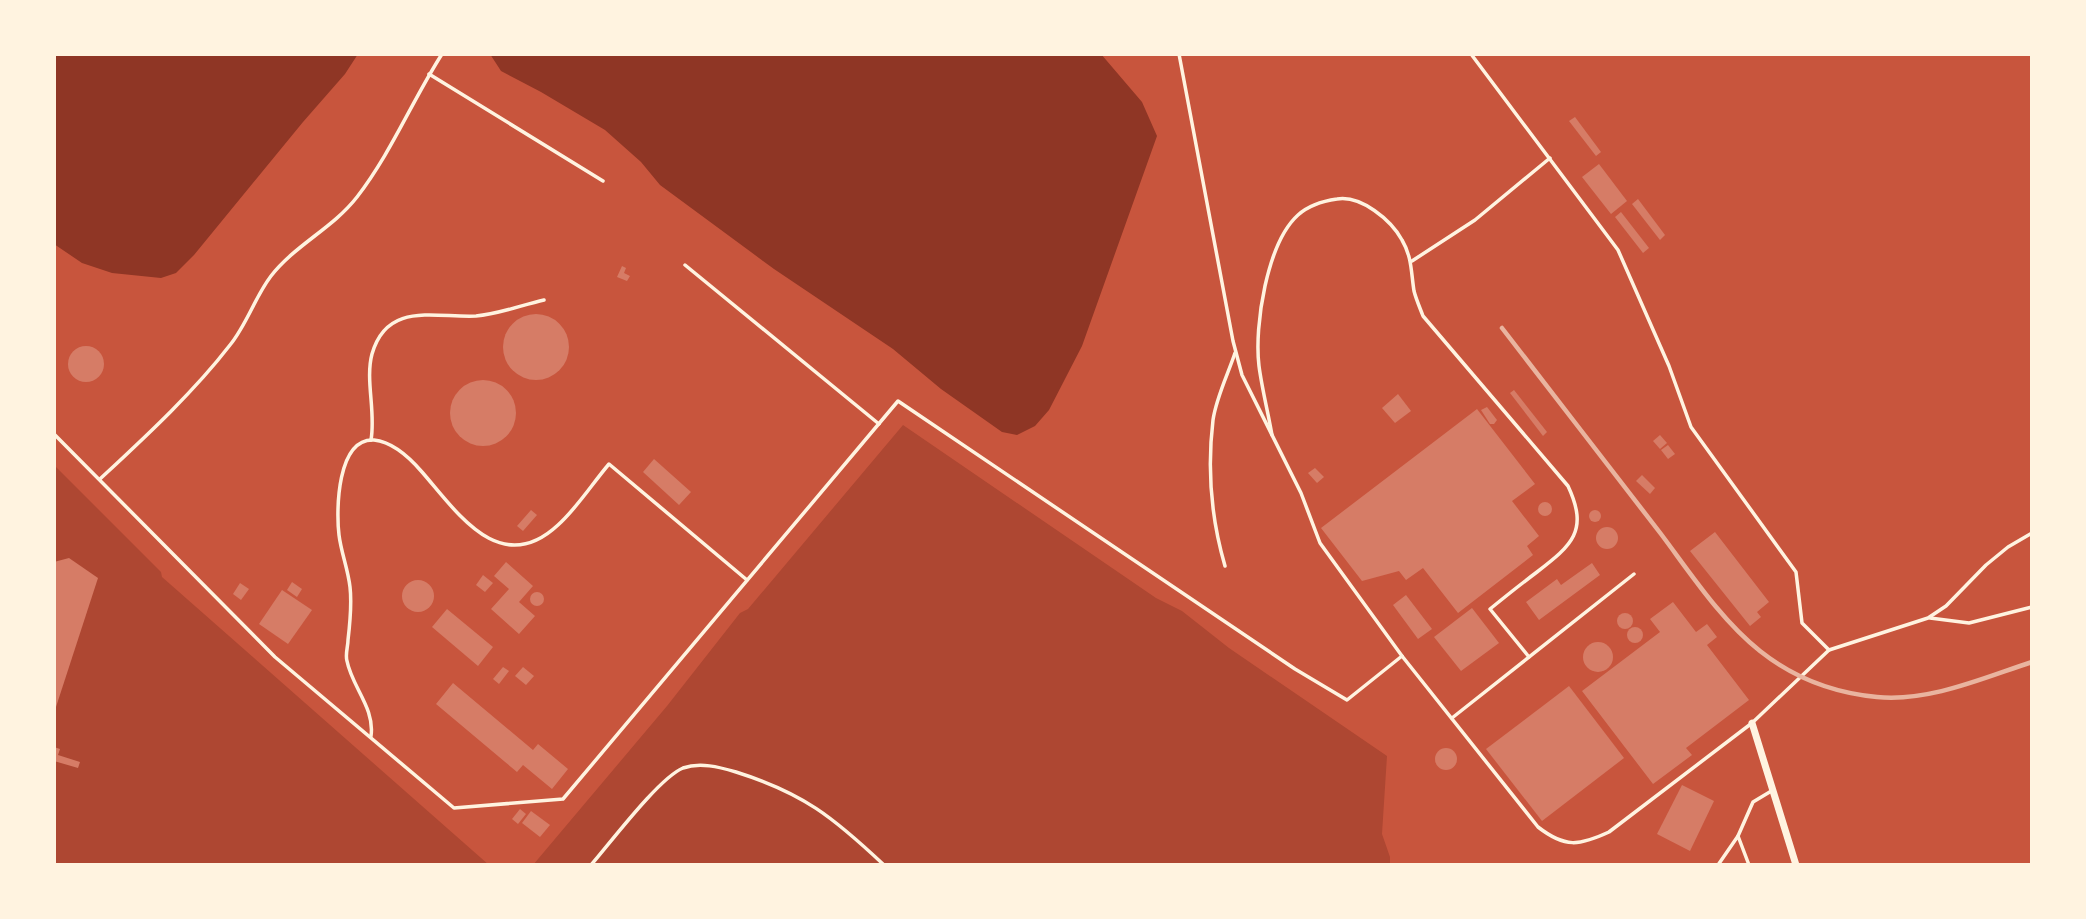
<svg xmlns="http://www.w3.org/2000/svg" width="2086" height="919" font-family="'Source Sans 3',sans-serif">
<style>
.green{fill:#ae4732}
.water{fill:#8f3625}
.building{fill:#d67c66}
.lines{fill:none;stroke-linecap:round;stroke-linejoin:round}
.service{stroke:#fff3e0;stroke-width:3.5}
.minor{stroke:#fff3e0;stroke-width:7}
.rail{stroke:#e9b49f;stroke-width:4.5}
</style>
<rect width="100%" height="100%" fill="#c8553d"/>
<g class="green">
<path d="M903,425L1156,598L1182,611L1229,648L1387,756L1382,834L1390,857V865H533L667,706L740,613L748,609Z"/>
<path d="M54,465L161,572L162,577L489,865H54Z"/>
</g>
<g class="water">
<path d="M54,54H358L345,74L303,122L194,255L176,273L161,278L112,273L82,263L54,244Z"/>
<path d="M490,54H1101L1142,102L1157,136L1082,346L1049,410L1035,426L1017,435L1002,432L941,389L893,349L774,269L660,185L641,162L605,130L541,92L501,71Z"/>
</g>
<g class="building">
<path d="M1575,117L1601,152L1596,156L1569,121Z"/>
<path d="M1599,164L1627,201L1611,214L1582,177Z"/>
<path d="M1638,199L1665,235L1660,240L1632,204Z"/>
<path d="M1621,212L1649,248L1643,253L1615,217Z"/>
<path d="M622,266L626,268L624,273L630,276L627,281L617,277Z"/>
<circle cx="536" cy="347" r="33"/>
<circle cx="86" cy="364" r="18"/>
<circle cx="483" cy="413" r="33"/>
<path d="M1514,390L1547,432L1543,436L1510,393Z"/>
<path d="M1398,394L1411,411L1395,423L1382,408Z"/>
<path d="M1487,407L1497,420L1494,424H1490L1481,410Z"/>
<path d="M1477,409L1535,484L1512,501L1539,536L1527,546L1533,555L1458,613L1423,568L1406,580L1399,571L1362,581L1321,528Z"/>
<path d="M1660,435L1667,443L1660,449L1653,441Z"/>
<path d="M1668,445L1675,454L1668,459L1661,450Z"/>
<path d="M654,459L691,492L679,505L643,472Z"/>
<path d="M1315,468L1324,477L1317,483L1308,473Z"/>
<path d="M1642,475L1655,488L1650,494L1636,481Z"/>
<circle cx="1545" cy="509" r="7"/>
<circle cx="1595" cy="516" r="6"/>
<path d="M531,510L537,515L523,531L517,526Z"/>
<circle cx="1607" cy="538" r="11"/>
<path d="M1715,532L1769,602L1757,612L1761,617L1750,626L1690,551Z"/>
<path d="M69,558L98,578L55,710L54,562Z"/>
<path d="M506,562L533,586L519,602L535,616L519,634L491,609L509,589L494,576Z"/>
<path d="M1592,563L1600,575L1539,620L1526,602L1557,579L1561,585Z"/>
<path d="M483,575L493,583L485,592L476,585Z"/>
<circle cx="418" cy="596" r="16"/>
<path d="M292,582L302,589L297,597L287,590Z"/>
<path d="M240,583L249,589L241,600L233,594Z"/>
<path d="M282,590L312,610L288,644L259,624Z"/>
<circle cx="537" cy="599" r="7"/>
<path d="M1406,595L1432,629L1418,639L1393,605Z"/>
<path d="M1673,602L1696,632L1707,624L1717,637L1707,645L1749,700L1686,748L1692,755L1653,784L1582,691L1660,632L1650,619Z"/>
<path d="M1472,608L1499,643L1461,671L1434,637Z"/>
<path d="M447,609L493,647L478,666L432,627Z"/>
<circle cx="1625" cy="621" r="8"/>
<circle cx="1635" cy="635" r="8"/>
<circle cx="1598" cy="657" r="15"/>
<path d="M503,667L509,671L499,684L493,679Z"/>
<path d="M523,667L534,676L526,685L515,676Z"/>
<path d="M453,683L533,750L538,744L568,769L552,789L523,765L517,772L436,704Z"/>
<path d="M1569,686L1624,758L1542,821L1486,749Z"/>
<path d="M54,747L60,749L58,755L80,762L78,768L54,761Z"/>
<circle cx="1446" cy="759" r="11"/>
<path d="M1682,785L1714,801L1690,851L1657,834Z"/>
<path d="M520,809L526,814L518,824L512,819Z"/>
<path d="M531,811L550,825L540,837L522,823Z"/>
</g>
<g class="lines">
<g class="service">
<path d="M1471,54L1618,250L1669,366L1691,427L1796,572L1802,623L1829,650"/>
<path d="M429,74L603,181"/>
<path d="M1412,261L1475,220L1550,158"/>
<path d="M685,265L879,424"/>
<path d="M54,434L275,657L454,808L563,799L898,401L1295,669L1347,700L1402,656L1320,543L1301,493L1242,375L1233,341L1179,54"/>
<path d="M1272,435C1268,412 1262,389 1259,366C1254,326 1267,243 1298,215C1309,205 1323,201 1337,199C1361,195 1391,220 1402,240C1412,257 1411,272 1414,291C1416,299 1420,308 1423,316L1568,486C1589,531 1572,545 1537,572C1521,584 1506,596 1490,609L1529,657"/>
<path d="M371,440C376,412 365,380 372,354C387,301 435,318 476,316C499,314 522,305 544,300"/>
<path d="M100,479C144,438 193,393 230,345C247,324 255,297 271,276C295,245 333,228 357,197C391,153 412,101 442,54"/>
<path d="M1225,566C1211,518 1207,470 1213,420C1216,398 1228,374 1235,353"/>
<path d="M1930,618L1969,623L2032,607"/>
<path d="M1402,656L1538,827C1565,848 1579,846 1609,832L1752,723L1829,650L1928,618L1946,606L1986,565L2008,547L2032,533"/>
<path d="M1452,718L1634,574"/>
<path d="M371,736C375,708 352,687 347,661C345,654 348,647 348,640C350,623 352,604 350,587C348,569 341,552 339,535C336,510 337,438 374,440C393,442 410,458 422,472C457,512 500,579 558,525C577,508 592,484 609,464L747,580"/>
<path d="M1738,836L1753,802L1773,790"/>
<path d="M591,865C611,842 659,778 683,768C700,762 719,767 736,772C803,793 833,817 884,865"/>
<path d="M1718,865L1738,836L1749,865"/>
</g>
<path class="minor" d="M1752,723L1796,865"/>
<path class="rail" d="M1502,328C1555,397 1608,465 1661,534C1691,574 1721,620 1760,651C1794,678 1835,693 1877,697C1930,702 1983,678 2032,662"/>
</g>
<rect width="2086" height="919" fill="none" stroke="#fff3e0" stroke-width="112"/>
</svg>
